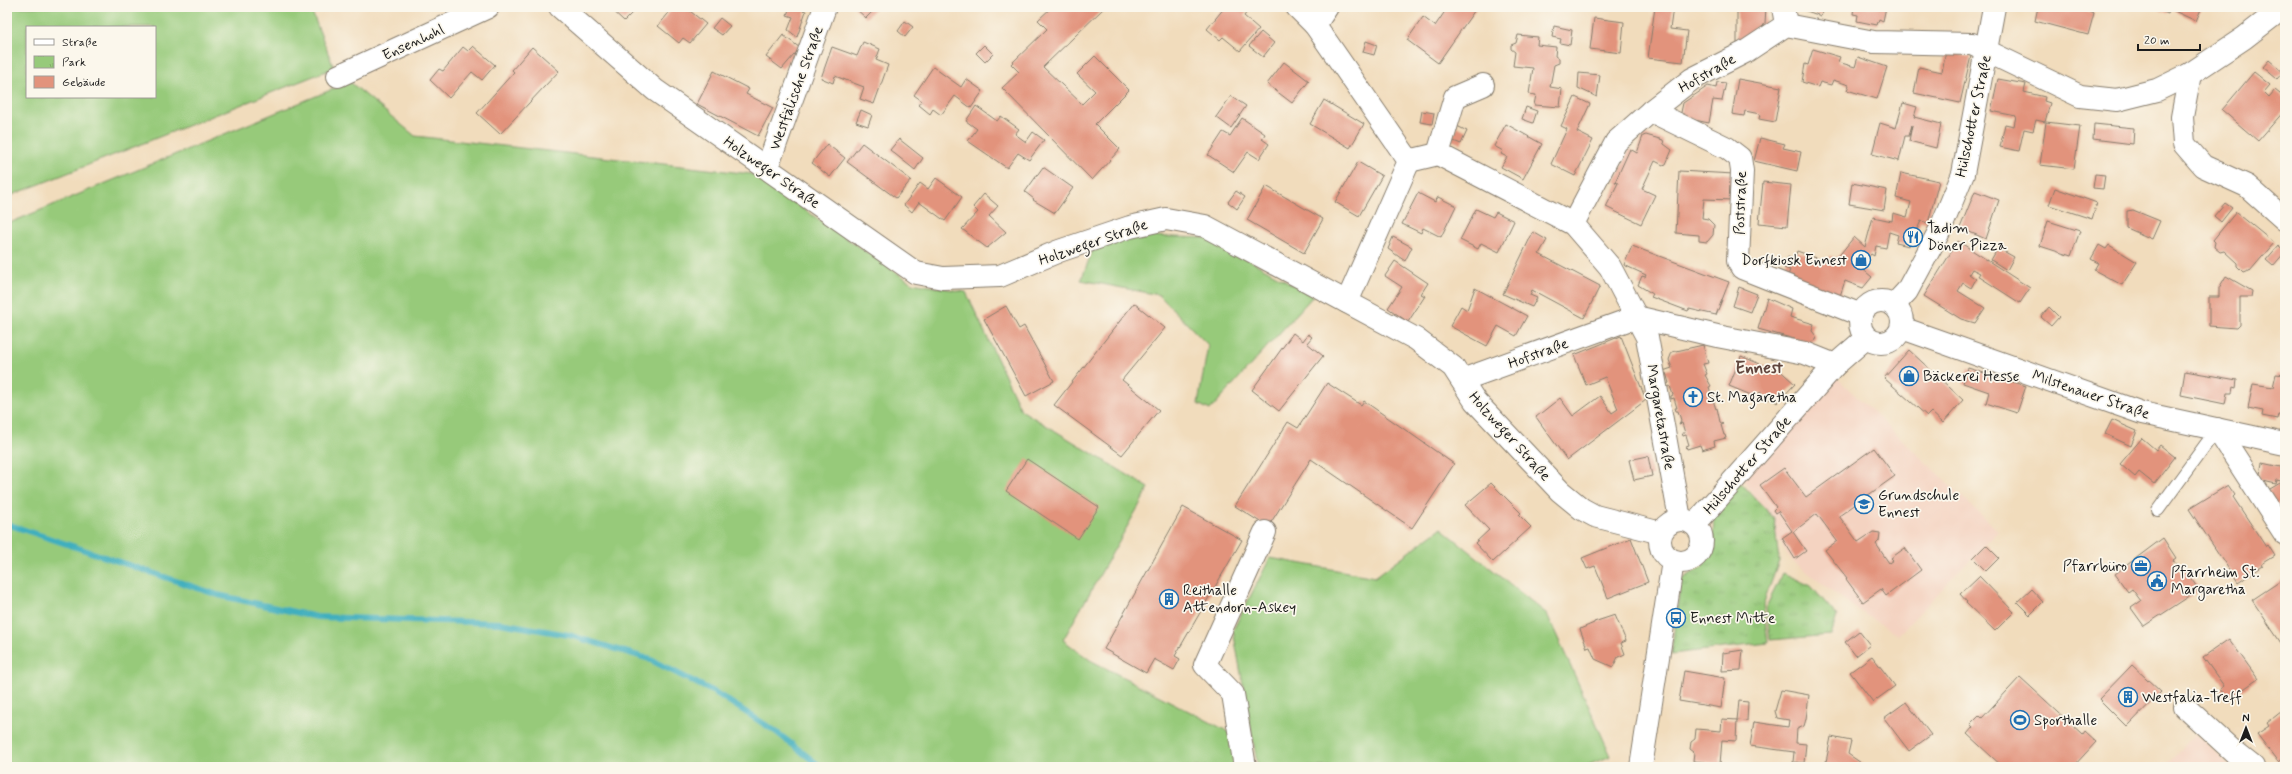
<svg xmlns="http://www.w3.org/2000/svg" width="2292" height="774" font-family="Mynerve,sans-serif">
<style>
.built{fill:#f4d3c1}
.green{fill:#97ca7a;stroke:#5a734b;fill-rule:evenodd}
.park{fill:url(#park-tufts);stroke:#5a734b}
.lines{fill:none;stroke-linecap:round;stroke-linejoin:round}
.stream{stroke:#41afbe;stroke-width:6}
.building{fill:#e2937c}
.service-casing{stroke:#867c6c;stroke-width:14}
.minor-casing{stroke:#867c6c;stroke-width:24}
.tertiary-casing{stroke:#867c6c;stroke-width:24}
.service{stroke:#fff;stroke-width:12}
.minor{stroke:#fff;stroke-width:22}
.tertiary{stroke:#fff;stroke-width:22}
.labels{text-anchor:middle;stroke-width:3.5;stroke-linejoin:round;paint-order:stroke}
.street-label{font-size:15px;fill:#1c1c1c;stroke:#fbf7ec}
.poi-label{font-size:15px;fill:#1c1c1c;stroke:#fbf7ec;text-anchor:start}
.quarter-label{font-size:17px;font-weight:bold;fill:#61463e;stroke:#fbf7ec}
</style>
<defs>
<pattern id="park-tufts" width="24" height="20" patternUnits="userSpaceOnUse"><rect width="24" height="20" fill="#97ca7a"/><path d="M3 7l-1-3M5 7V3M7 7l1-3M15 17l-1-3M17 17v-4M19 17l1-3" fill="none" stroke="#82ad69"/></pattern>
</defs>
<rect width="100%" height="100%" fill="#fbf7ec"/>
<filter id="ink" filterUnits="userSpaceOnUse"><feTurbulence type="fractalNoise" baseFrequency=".025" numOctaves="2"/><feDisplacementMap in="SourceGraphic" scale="8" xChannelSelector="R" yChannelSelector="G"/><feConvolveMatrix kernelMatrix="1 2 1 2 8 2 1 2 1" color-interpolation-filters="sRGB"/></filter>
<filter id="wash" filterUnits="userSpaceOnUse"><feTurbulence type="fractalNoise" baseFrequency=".012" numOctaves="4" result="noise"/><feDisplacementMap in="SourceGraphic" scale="16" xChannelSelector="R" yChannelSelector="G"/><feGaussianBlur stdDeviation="0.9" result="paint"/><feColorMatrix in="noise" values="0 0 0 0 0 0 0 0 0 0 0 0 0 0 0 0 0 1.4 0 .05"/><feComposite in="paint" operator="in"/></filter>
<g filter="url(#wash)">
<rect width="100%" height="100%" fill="#f1dcbc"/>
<g class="built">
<path d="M1835,376L1998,531L1898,635L1852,606L1790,559L1743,477Z"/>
<path d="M2195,734L2230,765L2233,767H2165Z"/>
</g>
<g class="green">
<path d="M7,7H310L334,68L7,197ZM27,27H155V97H27Z"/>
<path d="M350,82L415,136L752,174L912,283L966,292L1021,410L1149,488L1063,640L1090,660L1235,735L1240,767H7V224Z"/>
<path d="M1138,236L1210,238L1313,296L1210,410L1198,404L1208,345L1159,295L1081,280L1094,247Z"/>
<path d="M1441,528L1547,614L1611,756L1583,767H1258L1233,630L1270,558L1375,577Z"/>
</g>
<g class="park">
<path d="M1737,479L1774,518L1779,561L1763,605L1768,643L1671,654L1681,580L1702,567L1712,551L1714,519Z"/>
<path d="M1783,573L1811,586L1837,616L1831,635L1770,640L1766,607Z"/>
</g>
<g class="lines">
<path class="stream" d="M7,524L218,595L317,617L500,623L569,635L649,659L716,693L775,731L821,767"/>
</g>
<g id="blocks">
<g class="building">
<path d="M609,7H638L624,21Z"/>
<path d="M677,7H685L706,24L690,43L683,38L679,43L658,26L672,9L674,11Z"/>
<path d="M790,7H799V9L806,11L797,37L788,30L793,17L787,15Z"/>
<path d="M854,7H877L866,18Z"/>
<path d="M1052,7H1105L1043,67L1082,104L1095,91L1077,74L1095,56L1129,90L1095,124L1120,149L1092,180L1002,88L1019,72L1011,64L1047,29L1038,20Z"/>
<path d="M1225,7H1242L1247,12L1244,16L1259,29L1240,51L1223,37L1220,40L1207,29Z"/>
<path d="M1448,7H1477L1438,63L1407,40L1423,17L1435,26Z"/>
<path d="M1655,7H1673L1670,29L1687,31L1683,62L1648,58Z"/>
<path d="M1737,7H1766L1765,23L1762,28L1737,44Z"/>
<path d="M1795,7H1835L1834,11L1823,8L1821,16Z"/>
<path d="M1854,7H1886L1883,21L1879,19L1877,25L1857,21L1858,15L1853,14Z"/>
<path d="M2038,7H2077L2094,13L2088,35L2035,21Z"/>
<path d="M2153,7H2202L2196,21L2170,9L2168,14Z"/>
<path d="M720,18L730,26L722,35L712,28Z"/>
<path d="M1594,18L1624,22L1621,53L1590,49Z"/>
<path d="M905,21L913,27L905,37L898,31Z"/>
<path d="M1554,26L1572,30L1570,45L1560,43L1561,39L1552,37Z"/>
<path d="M1261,32L1274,43L1263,57L1249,46Z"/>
<path d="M783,35L800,48L782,69L766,57Z"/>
<path d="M1518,35L1538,37L1537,45L1556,47L1555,56L1559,59V63L1554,65L1550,87L1562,89L1560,107L1534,105L1536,95L1529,94L1533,68L1513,66L1515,52L1511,49V45L1516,43Z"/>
<path d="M1366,41L1377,45L1374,55L1363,52Z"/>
<path d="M863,42L880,49L876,60L888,65L874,104L860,99L864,87L835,76L833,83L821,78L832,47L857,56Z"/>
<path d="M984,45L993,54L985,62L976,53Z"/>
<path d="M473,46L495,65L482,80L472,72L449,98L430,80L439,69L443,71L463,47L468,51Z"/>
<path d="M532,47L559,71L500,134L477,113L514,72L512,70Z"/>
<path d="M1813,49L1840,57L1838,62L1855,67L1858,57L1887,67L1877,99L1847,90L1849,85L1833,80L1831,85L1820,82L1818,87L1802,82L1805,64L1808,65Z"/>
<path d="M1946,51L1971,56L1960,103L1914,93L1919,67L1942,72Z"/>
<path d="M2269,60L2283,72L2277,79L2263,67Z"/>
<path d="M1284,62L1309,81L1292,103L1267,84Z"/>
<path d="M933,67L961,87L966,79L983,91L971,108L955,96L941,115L933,109L930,114L919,105L922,101L914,95Z"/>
<path d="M714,71L749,89L746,94L773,108L758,136L697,104Z"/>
<path d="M2254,72L2270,85L2264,92L2269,97L2275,90L2285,98V110L2258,141L2222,110Z"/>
<path d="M1579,73L1600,75L1597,97L1578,88Z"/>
<path d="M1738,79L1781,87L1775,122L1759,119L1760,114L1745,111L1744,116L1732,114Z"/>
<path d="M1998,79L2026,84L2024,92L2045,97L2044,101L2050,103L2045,122L2036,120L2033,131L2024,129L2019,151L2000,147L2005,124L2014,126L2016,116L1991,111Z"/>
<path d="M1717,82L1726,83L1722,101L1713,100L1709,123L1680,117L1683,103L1708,86L1716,88Z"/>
<path d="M1231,96L1246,106L1231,128L1216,117Z"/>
<path d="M1575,97L1590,104L1577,132L1593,140L1575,176L1551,164L1567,129L1561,126Z"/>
<path d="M1324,100L1364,124L1350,148L1310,124Z"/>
<path d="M1903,103L1917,107L1914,117L1941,124L1936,148L1909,141L1912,125L1909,136H1905L1899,161L1872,154L1880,123L1896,128Z"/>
<path d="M976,106L997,121L1001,116L1019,129L1015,134L1026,142L1033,132L1044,140L1029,160L1018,153L1007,168L968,141L977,129L966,121Z"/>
<path d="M1526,107L1537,111L1533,123L1522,119Z"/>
<path d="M861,110L872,115L868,126L856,122Z"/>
<path d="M1422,111L1434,113L1432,124L1420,122Z"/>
<path d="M1242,118L1265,134L1262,139L1269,144L1259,159L1248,152L1234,172L1208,155L1223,132L1230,136Z"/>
<path d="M2046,122L2080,126L2074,169L2040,165Z"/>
<path d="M1506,124L1542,144L1523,179L1501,167L1507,157L1501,154L1503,151L1494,146Z"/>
<path d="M2094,124L2134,128L2133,144L2093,139Z"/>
<path d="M1457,126L1467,131L1461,144L1451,140Z"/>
<path d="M1646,135L1663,140L1664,144L1672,150L1666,164L1663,165L1655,161L1642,189L1655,195L1641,224L1606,207L1618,183L1615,182L1630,149L1637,153L1643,136Z"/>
<path d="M1760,138L1785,144L1783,148L1801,152L1797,171L1754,161Z"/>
<path d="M899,139L923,158L915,170L890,150Z"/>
<path d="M862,143L911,180L896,198L847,162Z"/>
<path d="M827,144L845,158L830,177L812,163Z"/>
<path d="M1358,162L1382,176L1359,216L1335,202Z"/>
<path d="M1043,167L1073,188L1055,213L1033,200L1034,199L1025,192Z"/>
<path d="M1679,171L1734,174L1733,200L1704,199L1702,218L1708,219L1714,225L1713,235L1707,242L1699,241V235L1676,233Z"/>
<path d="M1901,173L1939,181L1928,223L1921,221L1909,246L1896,243L1898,235L1889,232L1886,248L1876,246L1874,256L1871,254L1860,267L1872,277L1863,288L1845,281L1840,296L1787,278L1790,270L1784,268L1788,257L1794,260L1797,251L1828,262L1830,256L1837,258L1854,237L1865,247L1873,217L1892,221L1893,213L1907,217L1911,202L1896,198Z"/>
<path d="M2095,174L2105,175L2103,189L2093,188Z"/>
<path d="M936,178L962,197L945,221L919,202L912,212L904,205L920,183L928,189Z"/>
<path d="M1763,182L1791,185L1787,226L1759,223Z"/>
<path d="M1852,183L1887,190L1884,210L1849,204Z"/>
<path d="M1266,186L1323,219L1304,253L1247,220Z"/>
<path d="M2055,188L2097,203L2092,219L2049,205Z"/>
<path d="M1236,191L1245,197L1237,209L1228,202Z"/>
<path d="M1975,191L1999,200L1986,239L1960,228Z"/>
<path d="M1418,193L1435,202L1438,197L1456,206L1441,237L1423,228L1421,233L1402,224Z"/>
<path d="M984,194L998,206L989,216L1006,232L987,248L962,229L978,212L973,207Z"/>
<path d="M2225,203L2232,208L2221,222L2214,216Z"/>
<path d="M1476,209L1493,217L1496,212L1514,221L1499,252L1481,243L1478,249L1460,240Z"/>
<path d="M2133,210L2160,221L2152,239L2127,228V211Z"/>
<path d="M2236,212L2274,243L2250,271L2248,270L2243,272L2237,266V263L2224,251L2220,252L2214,247L2215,242L2213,240Z"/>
<path d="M2048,221L2080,231L2071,256L2040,246Z"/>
<path d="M1533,232L1547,240L1539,254L1600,286L1584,318L1532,290L1530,295L1537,298L1532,307L1503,294Z"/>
<path d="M1393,237L1412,247L1405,261L1388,249Z"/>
<path d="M1958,241L2030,288L2020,303L1978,276L1980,273L1972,269L1969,274L1976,279L1971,288L1963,283L1958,291L1985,308L1975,323L1961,319L1924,296Z"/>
<path d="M2099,245L2106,249L2109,245L2137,262L2122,285L2094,270L2098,263L2091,259Z"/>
<path d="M1632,246L1729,282L1716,315L1689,309L1688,311L1651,297L1653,294L1638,285L1642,276L1645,277L1646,275L1624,265Z"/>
<path d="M2278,246L2285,252L2273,266L2266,260Z"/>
<path d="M1998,248L2014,257L2007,270L1991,260Z"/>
<path d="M1395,261L1428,283L1421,294L1425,296L1408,322L1388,308L1402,287L1385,276Z"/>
<path d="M2226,276L2252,291L2251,297H2240V325L2237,328L2209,326V297H2219V288Z"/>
<path d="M1739,287L1757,294L1750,312L1733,306Z"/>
<path d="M1475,288L1527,316L1516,336L1498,326L1487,346L1450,326L1461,306L1467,310Z"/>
<path d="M1767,298L1792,309L1790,317L1814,324L1812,331L1816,336L1815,340L1809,343L1758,329Z"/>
<path d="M1134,303L1165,328L1122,380L1159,410L1122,455L1054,405Z"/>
<path d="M1006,306L1019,329L1024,326L1054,381L1026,396L984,319Z"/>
<path d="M2049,307L2059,317L2051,326L2041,317Z"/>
<path d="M1293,333L1303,341L1308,334L1312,337L1307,343L1323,356L1279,411L1252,390Z"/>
<path d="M1621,336L1646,400L1567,460L1536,417L1560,398L1573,416L1600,396L1612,413L1618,409L1605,377L1586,385L1574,355Z"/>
<path d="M1703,345L1708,363L1703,364L1707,374L1705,375L1711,386L1709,387L1712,397L1714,396L1713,400L1716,409L1717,408L1720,422L1723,424L1721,425L1724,435H1725L1726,438L1714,441L1715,446L1702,450L1700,445L1687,449L1686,446L1689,445L1686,435L1683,436L1682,433H1685L1682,423L1679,424L1681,420L1678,411H1676L1675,408H1677L1674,398L1671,399V396L1673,395L1670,386L1668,387L1667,384L1669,383L1666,373L1664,374L1663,371L1672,368L1669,360L1672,352Z"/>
<path d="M1909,350L1963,400L1943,423L1931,412L1927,416L1884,378Z"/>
<path d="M1741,356L1772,369L1775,366L1795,384L1777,403L1771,398L1769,400L1760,392L1756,397L1729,386Z"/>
<path d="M1968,368L2026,386L2017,413L1986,403L1989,392L1963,383Z"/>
<path d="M2185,371L2237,380L2236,388L2233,387L2232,393H2227L2225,404L2181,395Z"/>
<path d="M2276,374L2285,375V415L2278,414L2277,419L2262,416L2263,411L2248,408L2253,384L2273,387Z"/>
<path d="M1327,383L1361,405L1364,401L1454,464L1412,528L1311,459L1268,527L1235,506L1288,422L1298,428Z"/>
<path d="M2112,420L2137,431L2131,446L2105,434Z"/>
<path d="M2142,438L2156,450L2160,445L2175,457L2154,484L2139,472L2135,477L2120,464Z"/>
<path d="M1874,448L1895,476L1839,516L1858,542L1873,532L1880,533L1879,541L1876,544L1889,563L1893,560L1891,558L1905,548L1921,570L1886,596L1881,589L1863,602L1846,579L1847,578L1825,550L1837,541L1817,514L1793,532L1806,551L1795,559L1782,538L1792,531L1778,511L1775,513L1773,510L1776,507L1760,485L1784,468L1806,497Z"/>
<path d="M1648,456L1652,476L1634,480L1629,460Z"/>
<path d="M1027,459L1099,507L1078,539L1006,491Z"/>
<path d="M2262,463L2285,468V482L2277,480L2276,484L2259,480Z"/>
<path d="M1491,483L1521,513L1519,515L1531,527L1493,562L1475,543L1489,530L1465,505Z"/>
<path d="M2280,483L2284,488L2285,486V500L2275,507L2265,492Z"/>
<path d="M2228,485L2235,495L2233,497L2266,547L2268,545L2275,556L2262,564L2263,566L2238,583L2189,509Z"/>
<path d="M1183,507L1242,540L1175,656L1180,659L1174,670L1154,659L1146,673L1104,649Z"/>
<path d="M1631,538L1648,582L1608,598L1595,566L1587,569L1582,558Z"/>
<path d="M2163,538L2176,558L2173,560L2182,573L2185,570L2199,590L2144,626L2131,608L2141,601L2132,589L2128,592L2115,574Z"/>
<path d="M1986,545L1999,558L1986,571L1973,558Z"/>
<path d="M1979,576L2014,612L1995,631L1966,603L1967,602L1960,594Z"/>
<path d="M2282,580L2285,585V649L2252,600Z"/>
<path d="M2031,589L2043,602L2030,615L2017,602Z"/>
<path d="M1615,615L1626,641L1621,643L1625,654L1618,657L1613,667L1595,659L1590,647L1587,648L1580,629L1594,623V622Z"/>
<path d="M1859,631L1870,645L1856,656L1845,642Z"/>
<path d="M2229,639L2258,679L2228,700L2220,689L2224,686L2203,657Z"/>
<path d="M1743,650L1741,670L1722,671L1723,653Z"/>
<path d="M1872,656L1895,686L1873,702L1850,672Z"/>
<path d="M2132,665L2161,692L2127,727L2099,699Z"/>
<path d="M1684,671L1725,678L1721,708L1679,701Z"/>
<path d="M2020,677L2083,735L2085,732L2096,742L2073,767H2003L1967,734L1973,727L1970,724L1979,715L1982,718Z"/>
<path d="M1781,690L1809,695L1806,719L1804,726L1797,729L1796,743L1806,744L1804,763L1793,762L1794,752L1750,746L1754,722L1788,727L1789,720L1777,718L1775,711Z"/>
<path d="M1739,701L1748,702L1747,721L1737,720Z"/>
<path d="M1906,702L1931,735L1909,751L1884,718Z"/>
<path d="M2282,711L2285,715V756L2278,762L2257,734L2269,726L2267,723Z"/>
<path d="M1722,719L1737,720L1736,741L1722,740L1720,764L1693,761L1694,752L1690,749L1691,742L1695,739L1696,729L1721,731Z"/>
<path d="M1831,737L1851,741L1848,754L1867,767H1825Z"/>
</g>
</g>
</g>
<g filter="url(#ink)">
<use href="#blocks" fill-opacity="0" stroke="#867c6c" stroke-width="1"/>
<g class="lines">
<g class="service-casing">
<path id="service" d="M2158,510L2217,429"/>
</g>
<g class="minor-casing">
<g id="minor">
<path d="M560,7L655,90L916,273L943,278L1000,276L1059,251L1130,227L1166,219L1205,226L1416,339L1453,367L1475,401L1560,491L1582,509L1595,516L1661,533"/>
<path d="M1297,7L1315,25L1409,161L1347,302"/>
<path d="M1783,7L1786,25"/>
<path d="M1315,25L1327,7"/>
<path d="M2190,74L2182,117L2184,144L2203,166L2247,186L2285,220"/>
<path d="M338,76L488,7"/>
<path d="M1651,111L1727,148L1740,158L1742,171L1738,261L1742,268L1861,315"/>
<path d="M1438,154L1455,97L1483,85"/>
<path d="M1409,161L1438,154L1573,224L1610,267L1647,337L1680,519"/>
<path d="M767,168L825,7"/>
<path d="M1573,224L1616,142L1651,111L1692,79L1745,52L1786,25L1874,42L1972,44L2080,96L2117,100L2157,90L2190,74L2244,38L2284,7"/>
<path d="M1894,305L1907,291L1940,230L1963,174L1994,7"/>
<path d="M1462,380L1636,317L1717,336L1805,353L1835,365"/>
<path d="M2217,429L2285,534"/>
<path d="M2185,707L2234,752L2253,767"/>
<path d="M1245,767L1233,694L1205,665L1265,532"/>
</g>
</g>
<g class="tertiary-casing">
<g id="tertiary">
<circle cx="1881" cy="322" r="21"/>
<path d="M1902,328L2142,413L2285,444"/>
<circle cx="1681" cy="541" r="21"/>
<path d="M1695,524L1835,365L1866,338"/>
<path d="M1641,767L1673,561"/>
</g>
</g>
<use href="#service" class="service"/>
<use href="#minor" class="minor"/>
<use href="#tertiary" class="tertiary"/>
</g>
</g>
<defs>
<g id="restaurant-ring" transform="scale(1)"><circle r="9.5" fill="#fbf7ec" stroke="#1f6fb2" stroke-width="1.5"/><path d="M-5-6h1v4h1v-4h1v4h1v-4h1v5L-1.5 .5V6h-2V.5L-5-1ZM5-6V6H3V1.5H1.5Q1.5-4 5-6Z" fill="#1f6fb2"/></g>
<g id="shop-ring" transform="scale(1)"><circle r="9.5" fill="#fbf7ec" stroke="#1f6fb2" stroke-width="1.5"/><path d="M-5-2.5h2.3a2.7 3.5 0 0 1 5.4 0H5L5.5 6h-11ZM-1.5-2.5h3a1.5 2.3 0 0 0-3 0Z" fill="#1f6fb2"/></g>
<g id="church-ring" transform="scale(1)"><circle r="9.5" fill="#fbf7ec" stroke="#1f6fb2" stroke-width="1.5"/><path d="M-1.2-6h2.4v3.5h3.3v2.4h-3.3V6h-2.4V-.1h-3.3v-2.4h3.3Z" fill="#1f6fb2"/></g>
<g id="school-ring" transform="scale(1)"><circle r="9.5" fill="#fbf7ec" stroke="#1f6fb2" stroke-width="1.5"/><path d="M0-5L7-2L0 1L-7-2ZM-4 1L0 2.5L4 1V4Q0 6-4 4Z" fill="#1f6fb2"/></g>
<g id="office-ring" transform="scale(1)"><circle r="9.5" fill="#fbf7ec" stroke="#1f6fb2" stroke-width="1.5"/><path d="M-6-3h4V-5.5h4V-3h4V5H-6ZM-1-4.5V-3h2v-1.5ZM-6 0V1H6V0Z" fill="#1f6fb2"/></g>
<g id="civic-ring" transform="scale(1)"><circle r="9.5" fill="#fbf7ec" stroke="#1f6fb2" stroke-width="1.5"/><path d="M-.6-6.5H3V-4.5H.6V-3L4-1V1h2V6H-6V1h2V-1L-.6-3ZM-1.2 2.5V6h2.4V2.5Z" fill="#1f6fb2"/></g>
<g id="building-ring" transform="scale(1)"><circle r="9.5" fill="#fbf7ec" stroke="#1f6fb2" stroke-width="1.5"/><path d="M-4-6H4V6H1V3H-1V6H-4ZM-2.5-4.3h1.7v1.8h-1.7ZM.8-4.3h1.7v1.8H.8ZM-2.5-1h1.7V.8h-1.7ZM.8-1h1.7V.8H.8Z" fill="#1f6fb2"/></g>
<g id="bus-ring" transform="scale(1)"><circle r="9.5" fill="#fbf7ec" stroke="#1f6fb2" stroke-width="1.5"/><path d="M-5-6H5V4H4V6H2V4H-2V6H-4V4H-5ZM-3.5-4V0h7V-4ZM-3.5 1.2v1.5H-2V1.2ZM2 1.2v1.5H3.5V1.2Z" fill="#1f6fb2"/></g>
<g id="stadium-ring" transform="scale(1)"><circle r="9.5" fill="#fbf7ec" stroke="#1f6fb2" stroke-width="1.5"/><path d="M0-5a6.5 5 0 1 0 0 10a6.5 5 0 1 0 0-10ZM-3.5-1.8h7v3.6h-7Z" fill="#1f6fb2"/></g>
</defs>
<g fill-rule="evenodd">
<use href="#restaurant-ring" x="1913" y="237"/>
<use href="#shop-ring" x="1861" y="260"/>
<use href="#shop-ring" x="1909" y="376"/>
<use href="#church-ring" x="1693" y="397"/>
<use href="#school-ring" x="1864" y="504"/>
<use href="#office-ring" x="2141" y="566"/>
<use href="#civic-ring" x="2157" y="581"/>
<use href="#building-ring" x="1169" y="599"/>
<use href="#bus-ring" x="1676" y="618"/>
<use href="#building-ring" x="2128" y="697"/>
<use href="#stadium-ring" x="2020" y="720"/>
</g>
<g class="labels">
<g class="street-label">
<text transform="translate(413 42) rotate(-25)" y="5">Ensenhohl</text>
<text transform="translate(1707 73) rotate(-30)" y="5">Hofstraße</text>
<text transform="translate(796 88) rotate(-70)" y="5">Westfälische Straße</text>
<text transform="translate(1973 116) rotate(-78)" y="5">Hülschotter Straße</text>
<text transform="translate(772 172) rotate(35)" y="5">Holzweger Straße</text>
<text transform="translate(1740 203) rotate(-88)" y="5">Poststraße</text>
<text transform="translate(1093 242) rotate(-19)" y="5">Holzweger Straße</text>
<text transform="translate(1538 353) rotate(-20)" y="5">Hofstraße</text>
<text transform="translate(2091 394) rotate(19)" y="5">Milstenauer Straße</text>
<text transform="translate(1661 417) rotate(80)" y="5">Margaretastraße</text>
<text transform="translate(1510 436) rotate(48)" y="5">Holzweger Straße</text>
<text transform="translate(1747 465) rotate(-49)" y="5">Hülschotter Straße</text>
</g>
<g class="poi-label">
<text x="1927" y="233">Tadim<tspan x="1927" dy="17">Döner Pizza</tspan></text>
<text x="1847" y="265" text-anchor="end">Dorfkiosk Ennest</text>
<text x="1923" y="381">Bäckerei Hesse</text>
<text x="1707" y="402">St. Magaretha</text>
<text x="1878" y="500">Grundschule<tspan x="1878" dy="17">Ennest</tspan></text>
<text x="2127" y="571" text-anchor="end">Pfarrbüro</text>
<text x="2171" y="577">Pfarrheim St.<tspan x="2171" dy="17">Margaretha</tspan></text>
<text x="1183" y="595">Reithalle<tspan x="1183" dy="17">Attendorn-Askey</tspan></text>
<text x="1690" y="623">Ennest Mitte</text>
<text x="2142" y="702">Westfalia-Treff</text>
<text x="2034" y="725">Sporthalle</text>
</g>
<g class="quarter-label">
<text x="1759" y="373">Ennest</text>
</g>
</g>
<rect width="2292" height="774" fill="none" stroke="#fbf7ec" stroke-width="24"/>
<rect x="26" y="26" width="130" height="72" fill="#fbf7ec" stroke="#a29f99"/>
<rect x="34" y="39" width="20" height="6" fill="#ffffff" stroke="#a29f99"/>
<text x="62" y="46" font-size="12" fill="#1c1c1c">Straße</text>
<rect x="34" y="56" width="20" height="12" fill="url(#park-tufts)" stroke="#a29f99"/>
<text x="62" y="66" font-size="12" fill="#1c1c1c">Park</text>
<rect x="34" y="76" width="20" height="12" fill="#e2937c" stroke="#a29f99"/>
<text x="62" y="86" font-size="12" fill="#1c1c1c">Gebäude</text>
<g transform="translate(2246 728)" stroke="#fbf7ec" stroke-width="3" paint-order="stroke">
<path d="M0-3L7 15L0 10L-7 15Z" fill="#1c1c1c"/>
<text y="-6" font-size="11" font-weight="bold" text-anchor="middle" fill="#1c1c1c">N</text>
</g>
<path d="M2138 44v6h62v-6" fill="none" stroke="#1c1c1c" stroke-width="2"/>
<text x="2144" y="44" font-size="12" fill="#1c1c1c" stroke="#fbf7ec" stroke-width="3" paint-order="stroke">20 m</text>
</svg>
